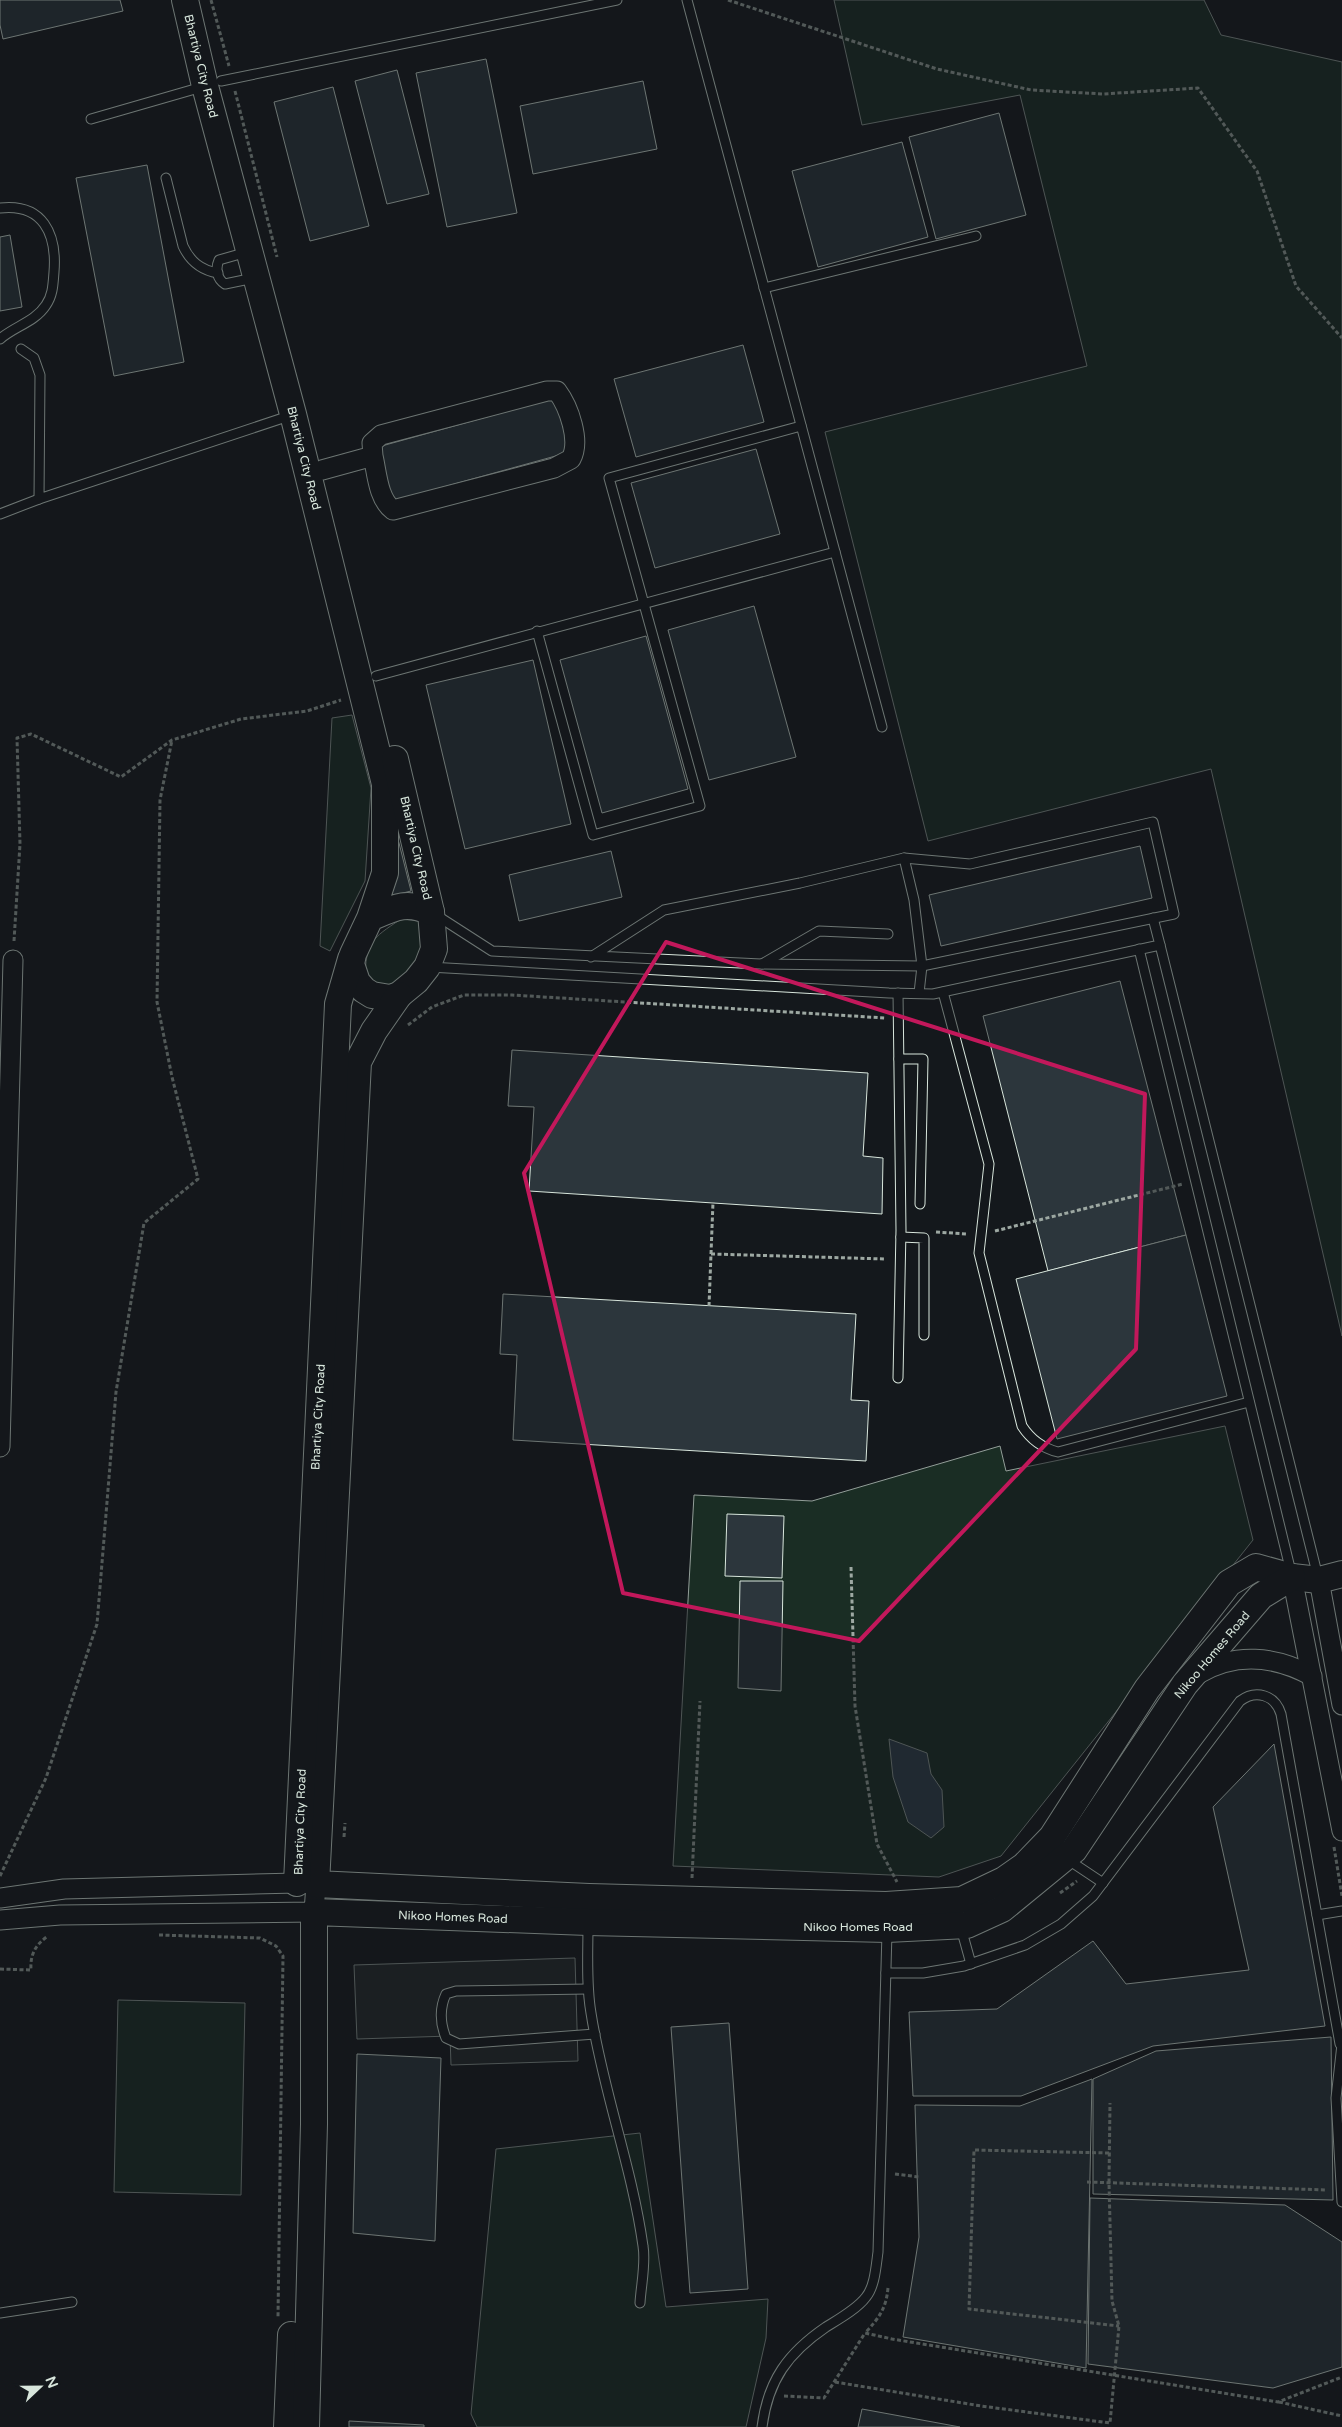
<svg xmlns="http://www.w3.org/2000/svg" width="1342" height="2427" font-family="'Varela Round',sans-serif">
<style>
.green{fill:#1a2d24;stroke:#939e99}
.parking{fill:#24282b;stroke:#939e99}
.water{fill:#2f3f4d;stroke:#939e99}
.building{fill:#2c363c;stroke:#d8e6dc}
.lines{fill:none;stroke-linecap:round;stroke-linejoin:round}
.lane-casing{stroke:#d8e6dc;stroke-width:11}
.street-casing{stroke:#d8e6dc;stroke-width:21}
.secondary-casing{stroke:#d8e6dc;stroke-width:28}
.path{stroke:#9da8a2;stroke-width:3;stroke-dasharray:4 2.5;stroke-linecap:butt}
.lane{stroke:#14181c;stroke-width:9}
.street{stroke:#14181c;stroke-width:19}
.secondary{stroke:#14181c;stroke-width:26}
.marked{fill:none;stroke:#c2185b;stroke-width:4;stroke-linejoin:round}
.labels{text-anchor:middle;stroke-width:4;stroke-linejoin:round;paint-order:stroke}
.street-label{font-size:12px;fill:#d8e6dc;stroke:#14181c}
</style>
<rect width="100%" height="100%" fill="#14181c"/>
<g class="green">
<path d="M834,0H1204L1221,35L1342,62V1336L1211,769L928,841L825,432L1087,366L1020,95L862,125Z"/>
<path d="M352,715L371,788L365,881L330,951L320,946L332,718Z"/>
<path d="M401,919L418,921L427,936L417,965L389,989L365,979C366,942 371,939 401,919Z"/>
<path d="M1225,1426L1253,1540L1001,1856L939,1877L673,1866L694,1495L812,1501L1000,1446L1006,1471Z"/>
<path d="M118,2000L245,2003L241,2195L114,2192Z"/>
<path d="M640,2133L666,2307L768,2299L766,2338L746,2427H477L471,2414L496,2149Z"/>
</g>
<path class="parking" d="M575,1958L578,2061L451,2065L450,2036L357,2039L354,1965Z"/>
<path class="water" d="M889,1739L927,1753L931,1774L942,1790L944,1827L931,1838L908,1822L893,1777Z"/>
<g class="building">
<path d="M0,0H120L123,11L3,39L0,25Z"/>
<path d="M486,59L517,213L447,227L416,73Z"/>
<path d="M397,70L429,194L387,204L355,81Z"/>
<path d="M643,81L657,149L533,174L520,106Z"/>
<path d="M333,87L369,226L310,241L274,102Z"/>
<path d="M999,113L1026,215L936,239L909,137Z"/>
<path d="M902,142L928,237L818,267L792,171Z"/>
<path d="M147,165L184,362L114,376L76,178Z"/>
<path d="M10,235L22,307L0,311V237Z"/>
<path d="M743,345L764,422L636,457L614,379Z"/>
<path d="M555,398L570,452L393,501L378,447Z"/>
<path d="M756,449L780,534L655,568L631,483Z"/>
<path d="M754,606L796,757L709,780L668,630Z"/>
<path d="M646,636L688,789L602,813L560,660Z"/>
<path d="M533,660L571,824L465,849L426,685Z"/>
<path d="M398,839L411,891L391,896Z"/>
<path d="M1140,846L1152,898L941,946L929,895Z"/>
<path d="M611,851L622,897L519,921L509,875Z"/>
<path d="M1120,981L1186,1235L1048,1271L983,1016Z"/>
<path d="M512,1050L868,1073L863,1156L883,1158L882,1214L529,1191L534,1107L508,1106Z"/>
<path d="M1186,1235L1227,1396L1057,1439L1016,1279Z"/>
<path d="M503,1294L856,1314L851,1400L869,1401L866,1461L513,1440L517,1355L500,1354Z"/>
<path d="M727,1514L784,1516L782,1578L725,1576Z"/>
<path d="M740,1581H783L781,1691L738,1688Z"/>
<path d="M1274,1744L1325,2026L1153,2046L1021,2096H913L909,2012L997,2009L1093,1941L1126,1984L1249,1970L1213,1807Z"/>
<path d="M729,2023L748,2289L690,2293L671,2027Z"/>
<path d="M1331,2037L1333,2200L1093,2194V2079L1156,2051Z"/>
<path d="M357,2054L441,2058L435,2241L353,2233Z"/>
<path d="M1092,2079L1086,2368L903,2337L919,2237L915,2105L1020,2106Z"/>
<path d="M1090,2198L1285,2205L1342,2242V2367L1273,2388L1088,2364Z"/>
<path d="M862,2409L960,2427H858Z"/>
<path d="M349,2421L424,2425V2427H349Z"/>
</g>
<g class="lines">
<g class="lane-casing">
<g id="lane">
<path d="M687,0L882,727"/>
<path d="M221,81L617,0"/>
<path d="M91,119L202,87"/>
<path d="M166,178L183,246C190,261 200,270 218,273"/>
<path d="M0,208C43,203 57,234 54,272C53,284 53,295 46,305C35,322 15,326 0,339"/>
<path d="M247,252L219,260C215,269 217,279 225,284L254,278"/>
<path d="M764,288L976,236"/>
<path d="M21,349L34,358L40,375L39,499L292,415"/>
<path d="M0,514L39,499"/>
<path d="M537,631L593,835L700,806L609,478L801,426"/>
<path d="M376,676L835,552"/>
<path d="M904,858L914,900L922,966L919,993"/>
<path d="M436,915L492,951L761,964L922,966L1174,914L1153,822L970,864L904,858L800,883L664,910L591,957"/>
<path d="M1160,945L1318,1577"/>
<path d="M1139,949L1291,1572"/>
<path d="M762,964L819,931L888,934"/>
<path d="M429,967L889,993L933,994L1160,945L1153,918"/>
<path d="M943,992L989,1164L979,1253L1022,1426C1031,1440 1042,1448 1058,1452L1249,1402"/>
<path d="M898,993L901,1230L898,1378"/>
<path d="M899,1059H923L920,1204"/>
<path d="M901,1237L924,1238V1335"/>
<path d="M1067,1859L1103,1883"/>
<path d="M1317,1915L1342,1911"/>
<path d="M588,1925C588,1954 586,1984 591,2013C603,2091 632,2167 643,2246C646,2264 641,2285 640,2303"/>
<path d="M961,1928L971,1964"/>
<path d="M886,1973H923L964,1966L1025,1945L1061,1924L1093,1896L1240,1701C1256,1689 1275,1695 1281,1714L1340,2044"/>
<path d="M588,1989L456,1991L446,1994C439,2009 440,2023 446,2038L459,2044L595,2034"/>
<path d="M1342,2044L1336,2098L1342,2202"/>
<path d="M0,2313L72,2302"/>
<path d="M762,2427C768,2380 788,2353 826,2327C839,2319 857,2309 866,2297C875,2286 876,2266 878,2252L887,1932"/>
</g>
</g>
<g class="street-casing">
<g id="street">
<path d="M322,470L373,456L372,443L381,435L547,391H557C569,407 581,441 571,459L554,468L393,510C378,499 377,473 373,456"/>
<path d="M0,1447L13,960"/>
<path d="M1292,1577L1342,1831"/>
<path d="M1319,1580L1342,1705"/>
<path d="M1198,1674C1235,1652 1275,1656 1312,1676"/>
<path d="M0,1898L64,1889L297,1883L316,1884L314,1912L60,1915L0,1920"/>
</g>
</g>
<g class="secondary-casing">
<g id="secondary">
<path d="M185,0L205,86L293,414L385,784V873L370,918L353,954L351,964L357,982L364,990L372,995L390,998L399,995L416,981L427,967L434,949L431,912C406,900 393,908 370,918"/>
<path d="M395,759L431,912"/>
<path d="M399,995L374,1031L358,1062L316,1884L589,1897L886,1905L962,1900L1004,1880L1024,1866L1052,1837L1147,1689L1229,1583L1256,1567L1292,1577L1319,1580L1342,1574"/>
<path d="M297,1883L338,1004L351,959"/>
<path d="M287,2427L291,2335"/>
<path d="M306,2427L314,2124V1912L588,1922L887,1929L967,1925L1002,1909L1074,1850L1185,1684L1261,1596L1292,1577"/>
</g>
</g>
<g class="path">
<path d="M211,0L229,66"/>
<path d="M728,0L937,69L1031,90L1103,94L1198,88L1257,171L1296,286L1342,338"/>
<path d="M235,91L277,257"/>
<path d="M14,941L20,844L17,738L31,734L121,777L172,740L241,719L307,711L341,700"/>
<path d="M408,1025L432,1007L464,995H512L885,1018"/>
<path d="M995,1231L1183,1184"/>
<path d="M936,1232L967,1234"/>
<path d="M711,1254L886,1259"/>
<path d="M709,1306L713,1202"/>
<path d="M851,1567L855,1706L877,1844L897,1882"/>
<path d="M344,1837L345,1823"/>
<path d="M1334,1847L1342,1896"/>
<path d="M0,1876L46,1778L97,1624L116,1392L144,1223L198,1179L172,1077L157,1002L160,800L172,740"/>
<path d="M692,1878L700,1701"/>
<path d="M1060,1893L1077,1881"/>
<path d="M159,1935L260,1938L276,1946L283,1956L278,2317"/>
<path d="M0,1969L31,1970C30,1955 35,1945 48,1936"/>
<path d="M1109,2153L974,2150L969,2309L1119,2326"/>
<path d="M895,2174L919,2177"/>
<path d="M1087,2182L1327,2190"/>
<path d="M888,2288C886,2309 879,2318 865,2333L892,2339L1278,2402L1342,2377"/>
<path d="M835,2382L981,2406L1110,2423L1119,2326L1112,2301L1109,2183L1110,2103"/>
<path d="M784,2396L824,2398L865,2333"/>
<path d="M1279,2402L1342,2416"/>
</g>
<use href="#lane" class="lane"/>
<use href="#street" class="street"/>
<use href="#secondary" class="secondary"/>
</g>
<path d="M0 0H1342V2427H0ZM666,942L1145,1094L1136,1349L859,1641L623,1593L524,1173Z" fill="#14181c" fill-opacity=".55" fill-rule="evenodd"/>
<path class="marked" d="M666,942L1145,1094L1136,1349L859,1641L623,1593L524,1173Z"/>
<g class="labels">
<g class="street-label">
<text transform="translate(201 66) rotate(76)" y="4">Bhartiya City Road</text>
<text transform="translate(304 458) rotate(76)" y="4">Bhartiya City Road</text>
<text transform="translate(416 848) rotate(77)" y="4">Bhartiya City Road</text>
<text transform="translate(318 1417) rotate(-87)" y="4">Bhartiya City Road</text>
<text transform="translate(1212 1655) rotate(-50)" y="4">Nikoo Homes Road</text>
<text transform="translate(300 1822) rotate(-88)" y="4">Bhartiya City Road</text>
<text transform="translate(453 1917) rotate(2)" y="4">Nikoo Homes Road</text>
<text x="858" y="1931">Nikoo Homes Road</text>
</g>
</g>
<g transform="translate(40 2387) rotate(68)" stroke="#14181c" stroke-width="4" paint-order="stroke">
<path d="M0-4L9 19L0 12L-9 19Z" fill="#d8e6dc"/>
<text y="-8" font-size="14" font-weight="bold" text-anchor="middle" fill="#d8e6dc">N</text>
</g>
</svg>
